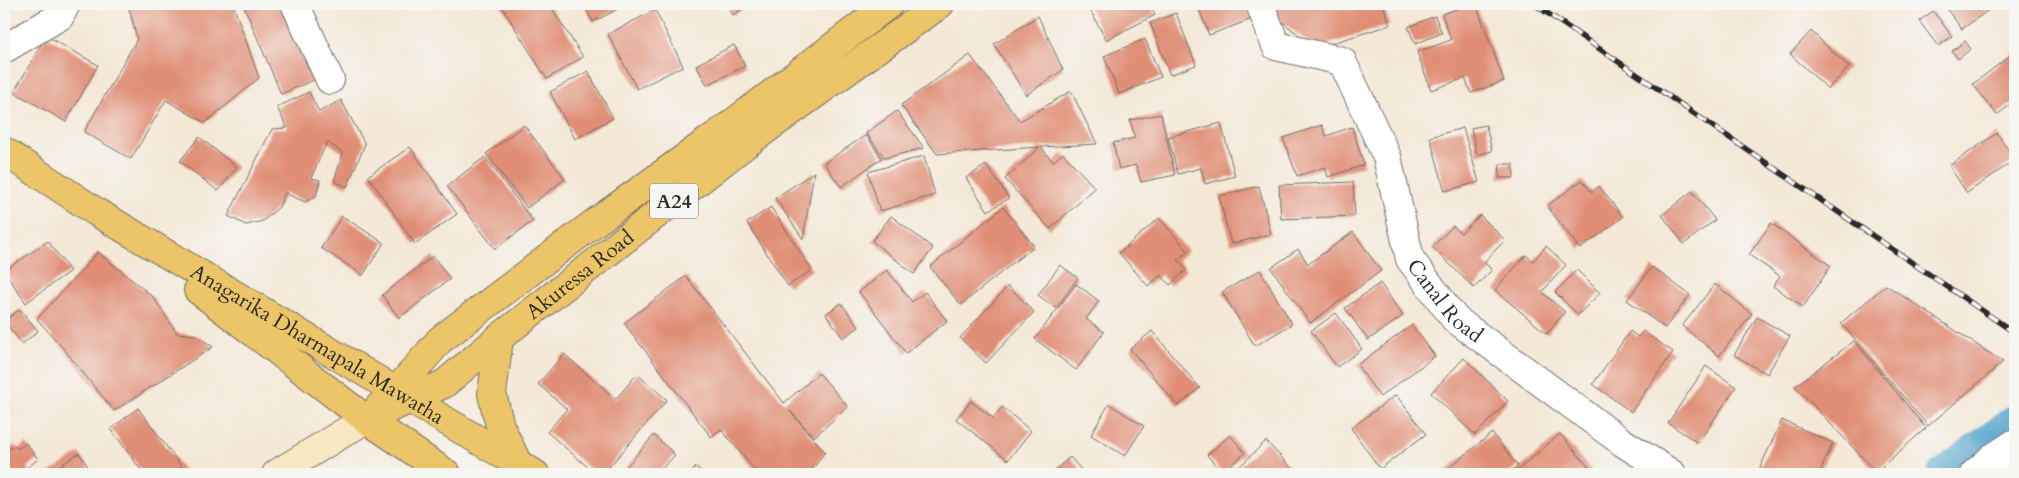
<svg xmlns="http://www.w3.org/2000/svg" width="2019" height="478" font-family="Cardo,serif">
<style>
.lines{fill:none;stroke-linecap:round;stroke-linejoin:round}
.canal{stroke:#52a4cd;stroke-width:32}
.building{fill:#e08e76}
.street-casing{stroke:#716d67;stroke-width:30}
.secondary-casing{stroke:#716d67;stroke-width:30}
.highway-casing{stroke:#716d67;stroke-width:30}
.street{stroke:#fff;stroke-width:28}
.secondary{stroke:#f8e8c3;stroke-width:28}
.highway{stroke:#edc569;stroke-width:28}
.rail-casing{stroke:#2b2b2b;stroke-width:5.5}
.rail{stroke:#f6f6f2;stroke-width:4;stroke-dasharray:11;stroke-linecap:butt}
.labels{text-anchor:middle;stroke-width:4;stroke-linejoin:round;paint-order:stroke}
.shield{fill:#f6f6f2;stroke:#686867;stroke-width:1}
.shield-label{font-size:20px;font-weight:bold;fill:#2b2b2b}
.street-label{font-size:21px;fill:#2b2b2b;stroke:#f6f6f2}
</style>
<rect width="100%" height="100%" fill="#f6f6f2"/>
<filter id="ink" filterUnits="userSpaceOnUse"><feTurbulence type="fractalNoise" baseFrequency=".02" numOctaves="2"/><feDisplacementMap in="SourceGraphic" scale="10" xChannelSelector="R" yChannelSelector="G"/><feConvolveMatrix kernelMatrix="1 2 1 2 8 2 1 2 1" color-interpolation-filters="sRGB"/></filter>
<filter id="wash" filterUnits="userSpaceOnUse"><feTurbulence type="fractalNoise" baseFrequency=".0096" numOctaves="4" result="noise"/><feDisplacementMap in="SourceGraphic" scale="20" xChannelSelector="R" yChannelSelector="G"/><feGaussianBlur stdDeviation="1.12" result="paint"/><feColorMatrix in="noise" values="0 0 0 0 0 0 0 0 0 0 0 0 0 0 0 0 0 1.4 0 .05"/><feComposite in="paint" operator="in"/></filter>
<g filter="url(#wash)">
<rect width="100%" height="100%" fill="#f4e8d6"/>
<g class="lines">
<path class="canal" d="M1943,474L2015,420"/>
</g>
<g id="blocks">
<g class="building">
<path d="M128,4H233L259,78L205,123L166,100L131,159L84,132L137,39Z"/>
<path d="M243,4H286L318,78L281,94Z"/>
<path d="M500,4H549L583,57L547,79Z"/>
<path d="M583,4H627L593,22Z"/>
<path d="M726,4H751L733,15Z"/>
<path d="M1087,4H1150L1155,15L1106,40Z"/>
<path d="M1197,4H1246L1252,19L1209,35Z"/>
<path d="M1272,4H1383L1390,25L1316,48L1276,17Z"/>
<path d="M1472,4H1476L1504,81L1471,93L1465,78L1431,90L1417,52L1451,40L1442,14Z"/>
<path d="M1943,4H1986L1990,9L1962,29Z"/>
<path d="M655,10L683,66L637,89L608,34Z"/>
<path d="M1933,11L1952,36L1938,46L1919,21Z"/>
<path d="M1176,13L1196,65L1170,75L1150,23Z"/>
<path d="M1038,16L1063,70L1026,95L994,44Z"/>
<path d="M1435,16L1442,33L1415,44L1408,27Z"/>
<path d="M1811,31L1849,67L1828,89L1790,54Z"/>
<path d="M46,36L98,65L66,122L14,92Z"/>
<path d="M1145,39L1161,77L1119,94L1104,56Z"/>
<path d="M1965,41L1971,49L1958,59L1952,51Z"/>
<path d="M734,45L745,66L707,85L696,65Z"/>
<path d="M2015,52V101L1997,115L1973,84Z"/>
<path d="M970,55L1020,121L1071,91L1097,144L1041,147L1053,162L1063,153L1095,188L1050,229L1005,179L1040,147L937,154L901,105Z"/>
<path d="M588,71L613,118L575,139L550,92Z"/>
<path d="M309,92L319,112L341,100L365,144L347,187L334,181L343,153L327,142L311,178L320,180L316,196L305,202L285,193L279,207L263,221L246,225L228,216L272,129L287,128L277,107Z"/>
<path d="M897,111L924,148L885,158L866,133Z"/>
<path d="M1161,114L1175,175L1141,182L1136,165L1119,169L1113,143L1135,138L1130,120Z"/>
<path d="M1221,123L1235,176L1205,184L1201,168L1178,174L1168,137Z"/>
<path d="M524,125L565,179L527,208L486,154Z"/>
<path d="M1322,125L1326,136L1352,127L1364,165L1328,177L1325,167L1297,176L1283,138Z"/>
<path d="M1486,125L1492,151L1477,155L1471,128Z"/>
<path d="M1463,128L1479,182L1445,191L1430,137Z"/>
<path d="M1997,133L2015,160L1967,193L1949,166Z"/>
<path d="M866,135L882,158L841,187L824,163Z"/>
<path d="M199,137L237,167L218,191L180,161Z"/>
<path d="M410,147L457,214L415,244L368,176Z"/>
<path d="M924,156L935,195L880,211L868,172Z"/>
<path d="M485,157L533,221L495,249L447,186Z"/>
<path d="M1500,164H1513L1514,178H1499Z"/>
<path d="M986,165L1009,198L988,211L966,178Z"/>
<path d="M814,172L803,239L775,198Z"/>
<path d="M1582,180L1592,192L1599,186L1623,217L1580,249L1547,206Z"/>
<path d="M1353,182L1355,216L1281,219L1279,185Z"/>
<path d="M1259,186L1271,234L1231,244L1219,196Z"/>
<path d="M1692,191L1715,220L1684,244L1662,215Z"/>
<path d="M771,207L812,270L788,286L747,223Z"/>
<path d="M1003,207L1034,246L961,305L930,267Z"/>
<path d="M1480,215L1505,240L1484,262L1492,270L1474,288L1432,247L1453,226L1461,233Z"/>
<path d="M342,216L384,243L363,275L321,248Z"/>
<path d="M891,216L933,248L914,274L872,241Z"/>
<path d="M1159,218L1188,251L1178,260L1186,270L1170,285L1161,275L1148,286L1119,253Z"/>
<path d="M1771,223L1831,266L1803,307L1773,286L1780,276L1749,255Z"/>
<path d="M1353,232L1381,271L1310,323L1271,268L1298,249L1308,264Z"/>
<path d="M48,241L70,271L26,303L4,271Z"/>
<path d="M1546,246L1566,265L1542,292L1565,312L1547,334L1495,290L1526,255L1533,261Z"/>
<path d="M98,252L153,297L177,333L196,335L213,347L114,411L63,348L37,319Z"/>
<path d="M433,256L450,279L399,318L382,295Z"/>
<path d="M1060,265L1078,278L1056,308L1038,295Z"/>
<path d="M1652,267L1690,295L1665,328L1627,300Z"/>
<path d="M887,270L912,302L925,292L947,321L906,353L859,292Z"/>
<path d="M1260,270L1292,324L1255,346L1222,292Z"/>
<path d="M1577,270L1600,293L1578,315L1555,292Z"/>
<path d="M686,276L784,403L819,373L848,407L814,437L790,411L825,452L809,474H758L721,429L711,437L624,323Z"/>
<path d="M1380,283L1403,316L1368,340L1345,308Z"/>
<path d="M1076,284L1099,301L1086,319L1104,332L1076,370L1035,339Z"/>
<path d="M1715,284L1752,314L1719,356L1682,326Z"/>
<path d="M1886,285L2003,362L1928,426L1841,323Z"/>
<path d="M1008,286L1034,312L986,363L960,338Z"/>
<path d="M841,303L859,327L843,338L826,314Z"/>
<path d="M20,309L38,331L22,344L4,321Z"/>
<path d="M1336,313L1362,349L1337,367L1311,331Z"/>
<path d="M1757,317L1790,336L1767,374L1734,355Z"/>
<path d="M1412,325L1435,356L1380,397L1357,365Z"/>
<path d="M1152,331L1200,388L1178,406L1130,349Z"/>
<path d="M1630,331L1638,337L1643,331L1673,352L1631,412L1593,384Z"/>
<path d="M1854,341L1926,428L1876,472L1795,386Z"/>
<path d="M564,354L616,399L637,374L667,400L603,474H596L547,432L567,409L538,384Z"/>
<path d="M1464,358L1508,401L1475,435L1431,393Z"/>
<path d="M1706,366L1736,387L1698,443L1668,423Z"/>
<path d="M1396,395L1426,434L1380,469L1351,428Z"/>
<path d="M971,401L993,418L1002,407L1031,431L1008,460L956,419Z"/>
<path d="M1109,404L1144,426L1125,456L1091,435Z"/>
<path d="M138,408L187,474H144L111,429Z"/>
<path d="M1782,420L1833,443L1819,474H1757Z"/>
<path d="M1492,433L1518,466L1507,474H1441Z"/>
<path d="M1560,434L1595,474H1513Z"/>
<path d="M654,435L675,455L657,474H620Z"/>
<path d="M1230,435L1245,453L1222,473L1207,455Z"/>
<path d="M1266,441L1297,474H1232Z"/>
<path d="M26,443L38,459L27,468L32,474H4V453L15,445L18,449Z"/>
<path d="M79,453L93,474H47Z"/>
<path d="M1070,457L1085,474H1051Z"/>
<path d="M696,467L704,474H690Z"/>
</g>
</g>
</g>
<g filter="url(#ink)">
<use href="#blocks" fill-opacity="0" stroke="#716d67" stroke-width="1"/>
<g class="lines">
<g class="street-casing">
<g id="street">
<path d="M295,4L330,80"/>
<path id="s1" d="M1260,4L1276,46L1342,61L1387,157L1410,259L1455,319L1622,442L1672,474"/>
<path d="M4,49L60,16L66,4"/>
<path d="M1992,458L2008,474"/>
<path d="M1974,474L1992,458L2015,443"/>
</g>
</g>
<g class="secondary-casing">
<path id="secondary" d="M276,474L366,419"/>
</g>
<g class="highway-casing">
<g id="highway">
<path id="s2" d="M4,151L98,213L535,474"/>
<path d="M198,290L366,419L447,474"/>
<path d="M499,338L492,394L500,426L517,462"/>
<path d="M379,407L397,390L440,340L593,224L733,123L889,4"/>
<path id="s3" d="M366,419L444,384L499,338L746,144L940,4"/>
</g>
</g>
<use href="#street" class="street"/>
<use href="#secondary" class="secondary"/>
<use href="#highway" class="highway"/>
<g class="rail-casing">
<path id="rail" d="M1534,4L2015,333"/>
</g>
<use href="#rail" class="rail"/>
</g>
</g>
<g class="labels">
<rect class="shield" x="650" y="183.5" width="48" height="35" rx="4"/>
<g class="shield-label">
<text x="674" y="208">A24</text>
</g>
<g class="street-label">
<text dy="7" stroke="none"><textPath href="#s3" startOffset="260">Akuressa Road</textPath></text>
<text dy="7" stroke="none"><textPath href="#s1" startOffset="378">Canal Road</textPath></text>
<text dy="7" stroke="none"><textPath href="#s2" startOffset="368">Anagarika Dharmapala Mawatha</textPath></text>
</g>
</g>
<rect width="2019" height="478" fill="none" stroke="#f6f6f2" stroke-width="20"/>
</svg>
